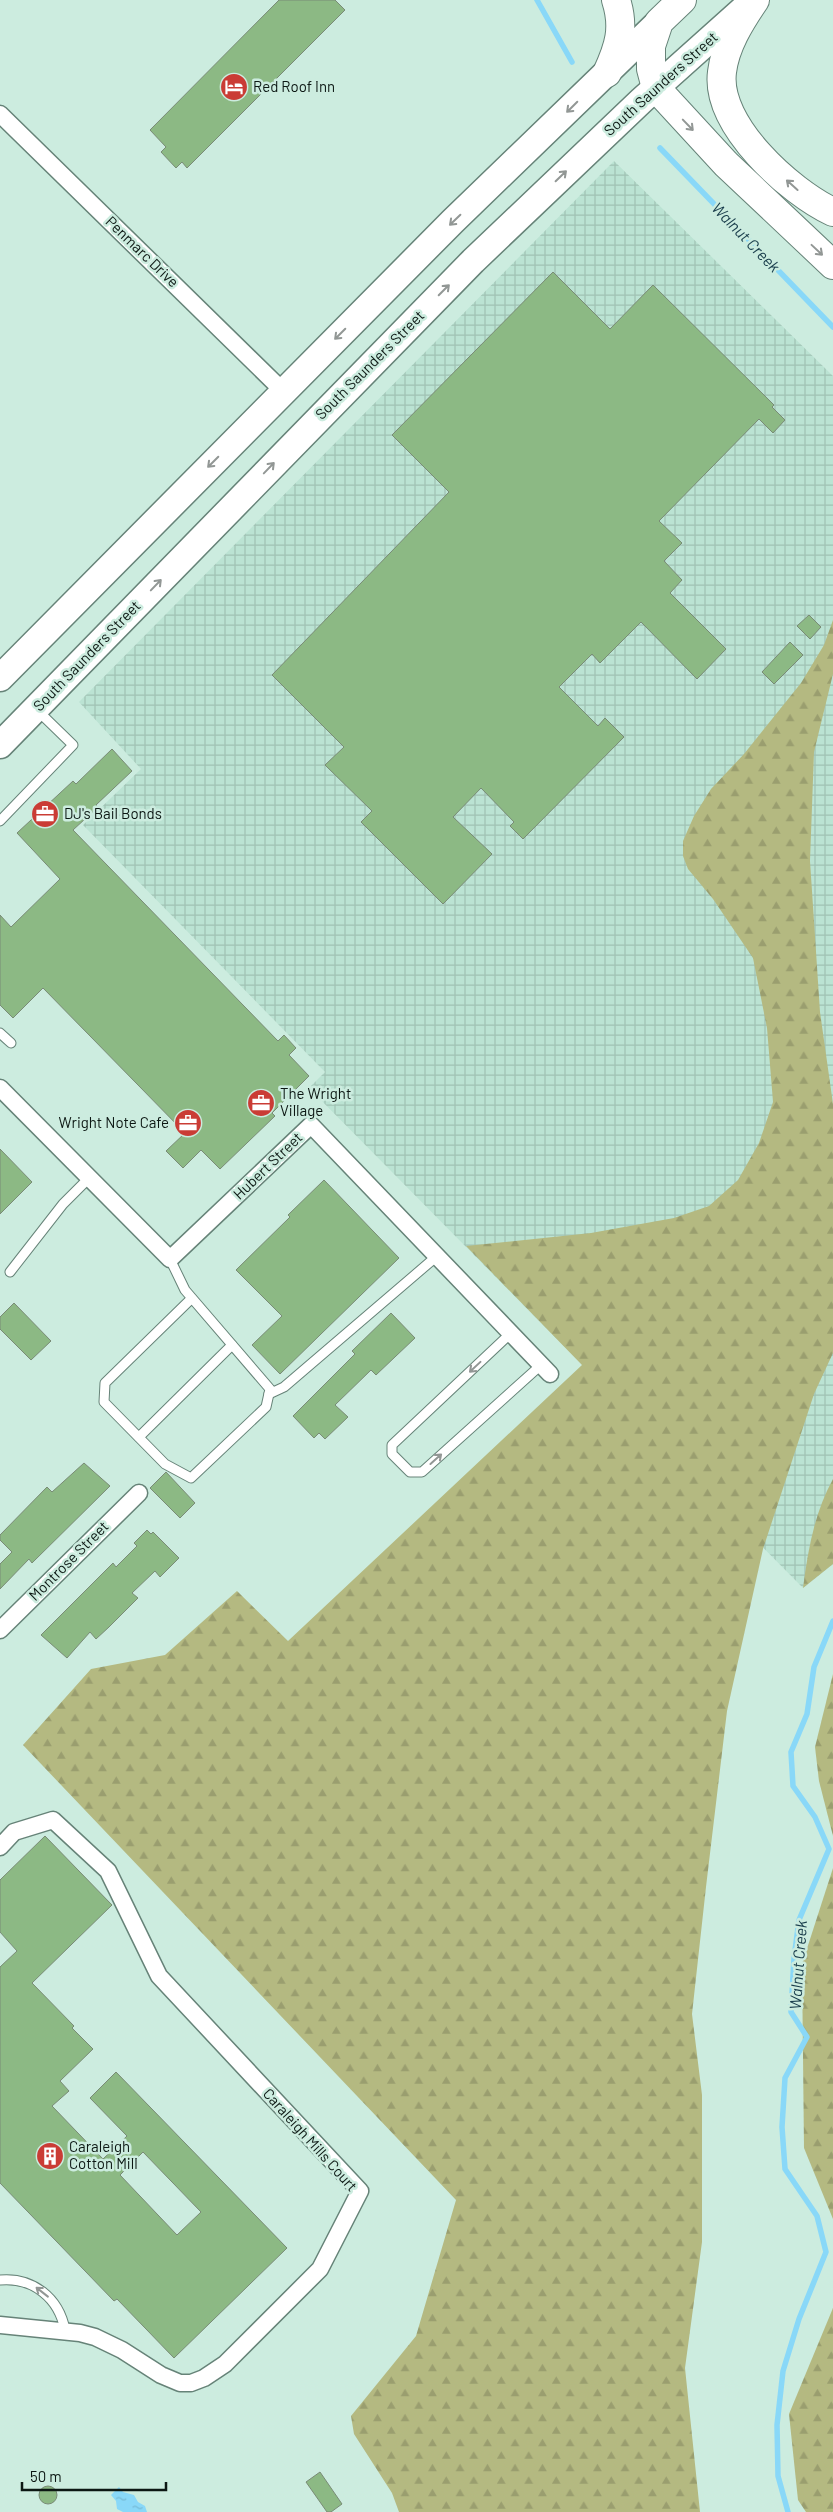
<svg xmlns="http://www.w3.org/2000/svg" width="833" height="2512" font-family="Barlow,sans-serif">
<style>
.industrial{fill:url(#industrial-grid)}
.forest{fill:url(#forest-firs)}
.water{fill:url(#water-ripples)}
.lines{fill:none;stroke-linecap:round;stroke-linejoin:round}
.stream{stroke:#89d8f8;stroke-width:5.5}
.building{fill:#8cb984;stroke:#798b76;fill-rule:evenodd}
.lane-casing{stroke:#668378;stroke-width:11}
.street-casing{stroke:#668378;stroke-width:19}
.primary-casing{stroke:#668378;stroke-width:29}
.highway-casing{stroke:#668378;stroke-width:30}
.lane{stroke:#fff;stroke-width:9}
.street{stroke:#fff;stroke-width:16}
.primary{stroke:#fff;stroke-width:26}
.highway{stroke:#fff;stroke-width:28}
.oneway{stroke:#929795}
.labels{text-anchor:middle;stroke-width:5;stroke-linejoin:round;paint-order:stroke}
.street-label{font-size:15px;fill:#0c1713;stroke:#ccecdf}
.poi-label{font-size:15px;fill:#0c1713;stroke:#ccecdf;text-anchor:start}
.water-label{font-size:16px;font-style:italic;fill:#193d4b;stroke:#ccecdf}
</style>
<defs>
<pattern id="industrial-grid" width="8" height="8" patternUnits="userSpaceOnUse" patternTransform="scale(1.25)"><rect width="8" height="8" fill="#bbe3d3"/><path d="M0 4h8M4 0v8" fill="none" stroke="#a0c2b4"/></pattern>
<pattern id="forest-firs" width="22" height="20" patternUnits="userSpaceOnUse" patternTransform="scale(1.25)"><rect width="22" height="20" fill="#b4b981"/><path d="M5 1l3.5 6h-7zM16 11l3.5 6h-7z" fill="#9a9e6f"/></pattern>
<pattern id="water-ripples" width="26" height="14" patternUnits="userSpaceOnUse" patternTransform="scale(1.25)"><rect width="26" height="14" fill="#89d8f8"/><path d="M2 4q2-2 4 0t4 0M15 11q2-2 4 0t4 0" fill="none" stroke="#75b9d4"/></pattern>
</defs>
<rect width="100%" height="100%" fill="#ccecdf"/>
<path class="industrial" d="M614,161L833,376V1564L803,1588L309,1088L325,1072L83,825L141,769L79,702Z"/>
<g class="forest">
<path d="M833,620V674L814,752L810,861L820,1012L833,1104V1353L814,1394L763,1549L727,1711L706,1887L692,2014L702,2095V2242L685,2368L700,2512H399L392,2493L354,2434L351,2416L416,2336L456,2200L23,1745L91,1669L165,1655L237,1591L288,1641L582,1365L466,1246L591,1233L674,1218L709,1206L738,1180L759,1143L773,1102L767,1028L753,958L713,899L688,869L683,856V841L694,816L711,789L744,754L801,683L824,645Z"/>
<path d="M833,1479V1564L803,1588C808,1550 814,1514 833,1479Z"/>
<path d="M833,1674V1836L819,1781L815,1747Z"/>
<path d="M833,1868V2219L804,2148L802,1964Z"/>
<path d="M833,2308V2512H806L798,2500L789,2414Z"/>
</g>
<path class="water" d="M119,2487L123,2492L134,2495L138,2502L145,2506L147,2512H123L117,2509L116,2501L111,2495Z"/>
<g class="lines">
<g class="stream">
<path d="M537,0L572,62"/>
<path d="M660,148L833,327"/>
<path d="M788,2512L778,2476L777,2425L783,2371L799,2319L826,2252L817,2216L785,2169L782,2127L785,2078L807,2037L791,2012L794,1958L799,1920L829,1849L815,1817L793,1786L791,1752L807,1714L814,1667L833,1621"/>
</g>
</g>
<g class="building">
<path d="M279,0H335L345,10L187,168L182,162L176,168L161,152L166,147L150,130Z"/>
<path d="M553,272L610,329L653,285L774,405L772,407L785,420L773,433L759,419L659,521L682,543L664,561L682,580L670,593L726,649L697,679L641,622L600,663L592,654L559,687L598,726L605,718L624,737L523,839L510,826L514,822L481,788L453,817L492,854L443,904L361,822L372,811L325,765L344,747L272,675L449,492L392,435Z"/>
<path d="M809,615L821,627L810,639L797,626Z"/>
<path d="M790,642L803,655L774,684L762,672Z"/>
<path d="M112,749L132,771L96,805L98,807L73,830L278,1041L284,1035L296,1048L289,1055L309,1076L272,1113L275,1116L220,1169L201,1150L183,1168L166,1151L185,1133L43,988L13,1018L0,1005V915L11,927L60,879L17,833L73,781L76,784Z"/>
<path d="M0,1149L32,1182L0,1214Z"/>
<path d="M324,1180L399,1258L280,1374L252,1345L282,1316L236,1270L290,1217L288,1215Z"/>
<path d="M14,1303L51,1341L31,1360L0,1329V1317Z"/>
<path d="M391,1313L415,1338L376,1375L371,1370L335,1405L348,1417L325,1439L319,1433L314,1438L293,1416L355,1354L352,1351Z"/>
<path d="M84,1463L110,1486L32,1563L29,1559L0,1589V1564L12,1552L0,1540V1535L47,1487L52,1492Z"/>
<path d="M166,1472L195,1503L180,1518L150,1488Z"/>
<path d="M147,1530L151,1534L153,1532L179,1558L160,1577L155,1571L132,1593L138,1598L109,1627L96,1639L90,1632L67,1658L41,1635L113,1563L116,1567L137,1546L134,1543Z"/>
<path d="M45,1836L112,1905L32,1983L74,2026L72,2028L93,2049L60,2081L69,2091L52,2106L103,2159L127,2136L90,2098L116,2072L287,2248L174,2358L117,2299L114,2301L0,2183V1967L17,1951L0,1932V1880ZM143,2152L201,2212L177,2235L120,2175Z"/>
<path d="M320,2472L342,2504L331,2512H327L306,2482Z"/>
<circle cx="48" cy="2495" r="9"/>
</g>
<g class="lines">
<g class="lane-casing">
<g id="lane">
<path d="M0,821L73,745L38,711"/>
<path d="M0,1033L11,1043"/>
<path d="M170,1259L185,1290L270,1389L266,1407L191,1478L165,1464L104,1402L105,1383L192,1298"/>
<path d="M10,1272L63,1204L89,1178"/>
<path d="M511,1333L392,1445V1454L410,1472H422L541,1365"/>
<path d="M269,1394L284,1387L437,1256"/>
<path d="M139,1437L232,1345"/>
<path d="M0,2280C33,2277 59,2298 65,2330"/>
</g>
</g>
<g class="street-casing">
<g id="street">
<path d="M0,114L283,391"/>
<path d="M0,1088L170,1259L311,1125L550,1374"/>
<path d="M0,1630L139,1493"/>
<path d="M0,1847L14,1832L53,1820L108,1871L159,1976L360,2191L320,2269L225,2364L204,2378L191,2383H180L161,2375L122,2350L95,2337L80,2333L0,2325"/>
</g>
</g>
<g class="primary-casing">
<g id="primary">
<path d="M0,678L453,221L659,22"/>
<path d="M0,745L473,261L642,100L747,6"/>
</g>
</g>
<g class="highway-casing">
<g id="highway">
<path d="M682,0L659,22L651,46V69L656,88L726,164L833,265"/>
<path d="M755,0C740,22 725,46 722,72C715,125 790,192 833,212"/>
<path d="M607,73C619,47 625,28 616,0"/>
</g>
</g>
<use href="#lane" class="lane"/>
<use href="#street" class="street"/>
<use href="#primary" class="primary"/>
<use href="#highway" class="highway"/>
</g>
<defs><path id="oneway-shaft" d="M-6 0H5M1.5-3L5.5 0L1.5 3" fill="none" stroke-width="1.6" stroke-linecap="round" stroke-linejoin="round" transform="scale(1.25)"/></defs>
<g class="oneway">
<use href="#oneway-shaft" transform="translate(572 107) rotate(135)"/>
<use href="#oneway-shaft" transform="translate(688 125) rotate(46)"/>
<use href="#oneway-shaft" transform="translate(561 176) rotate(-44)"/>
<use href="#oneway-shaft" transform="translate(792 185) rotate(-138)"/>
<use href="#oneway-shaft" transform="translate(455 220) rotate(136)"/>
<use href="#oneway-shaft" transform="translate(817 250) rotate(43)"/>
<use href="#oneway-shaft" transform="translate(444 290) rotate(-45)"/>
<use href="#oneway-shaft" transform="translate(340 334) rotate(135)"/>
<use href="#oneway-shaft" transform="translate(213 462) rotate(135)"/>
<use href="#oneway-shaft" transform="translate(269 468) rotate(-46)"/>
<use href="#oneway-shaft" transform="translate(156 585) rotate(-46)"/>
<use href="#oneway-shaft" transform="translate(475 1367) rotate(137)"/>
<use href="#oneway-shaft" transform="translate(436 1459) rotate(-42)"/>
<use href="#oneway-shaft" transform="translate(42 2292) rotate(-142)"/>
</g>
<defs>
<g id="hotel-disc" transform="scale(1.4375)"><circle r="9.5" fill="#ca3c35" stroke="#ccecdf"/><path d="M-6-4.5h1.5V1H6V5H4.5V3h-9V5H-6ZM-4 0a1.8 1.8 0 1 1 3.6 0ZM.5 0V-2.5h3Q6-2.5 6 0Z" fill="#fff"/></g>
<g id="office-disc" transform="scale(1.4375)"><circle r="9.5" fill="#ca3c35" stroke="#ccecdf"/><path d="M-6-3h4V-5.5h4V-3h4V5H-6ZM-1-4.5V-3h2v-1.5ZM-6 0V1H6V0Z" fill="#fff"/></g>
<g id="building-disc" transform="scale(1.4375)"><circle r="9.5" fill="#ca3c35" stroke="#ccecdf"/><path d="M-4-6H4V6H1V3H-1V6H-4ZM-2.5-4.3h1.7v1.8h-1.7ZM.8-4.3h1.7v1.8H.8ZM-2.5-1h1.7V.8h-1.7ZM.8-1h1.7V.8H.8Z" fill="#fff"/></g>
</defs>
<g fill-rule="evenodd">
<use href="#hotel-disc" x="234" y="87"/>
<use href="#office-disc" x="45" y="814"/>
<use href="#office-disc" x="261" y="1103"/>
<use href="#office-disc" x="188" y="1123"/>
<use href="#building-disc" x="50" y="2156"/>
</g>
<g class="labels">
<g class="street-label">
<text transform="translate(661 84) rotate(-42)" y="5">South Saunders Street</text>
<text transform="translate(142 252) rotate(44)" y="5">Penmarc Drive</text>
<text transform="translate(370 365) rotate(-45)" y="5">South Saunders Street</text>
<text transform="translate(87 656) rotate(-46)" y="5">South Saunders Street</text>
<text transform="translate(268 1166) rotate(-44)" y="5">Hubert Street</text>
<text transform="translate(69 1561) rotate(-45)" y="5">Montrose Street</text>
<text transform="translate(310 2140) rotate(48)" y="5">Caraleigh Mills Court</text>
</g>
<g class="poi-label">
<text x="253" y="92">Red Roof Inn</text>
<text x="64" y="819">DJ's Bail Bonds</text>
<text x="280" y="1099">The Wright<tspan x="280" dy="17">Village</tspan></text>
<text x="169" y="1128" text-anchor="end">Wright Note Cafe</text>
<text x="69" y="2152">Caraleigh<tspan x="69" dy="17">Cotton Mill</tspan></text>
</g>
<g class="water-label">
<text transform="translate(746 237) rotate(46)" y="6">Walnut Creek</text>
<text transform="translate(798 1965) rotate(-86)" y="6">Walnut Creek</text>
</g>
</g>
<path d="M22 2482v8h144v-8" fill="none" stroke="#0c1713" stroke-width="2.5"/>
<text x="30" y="2482" font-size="15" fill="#0c1713" stroke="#ccecdf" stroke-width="4" paint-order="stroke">50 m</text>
</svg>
